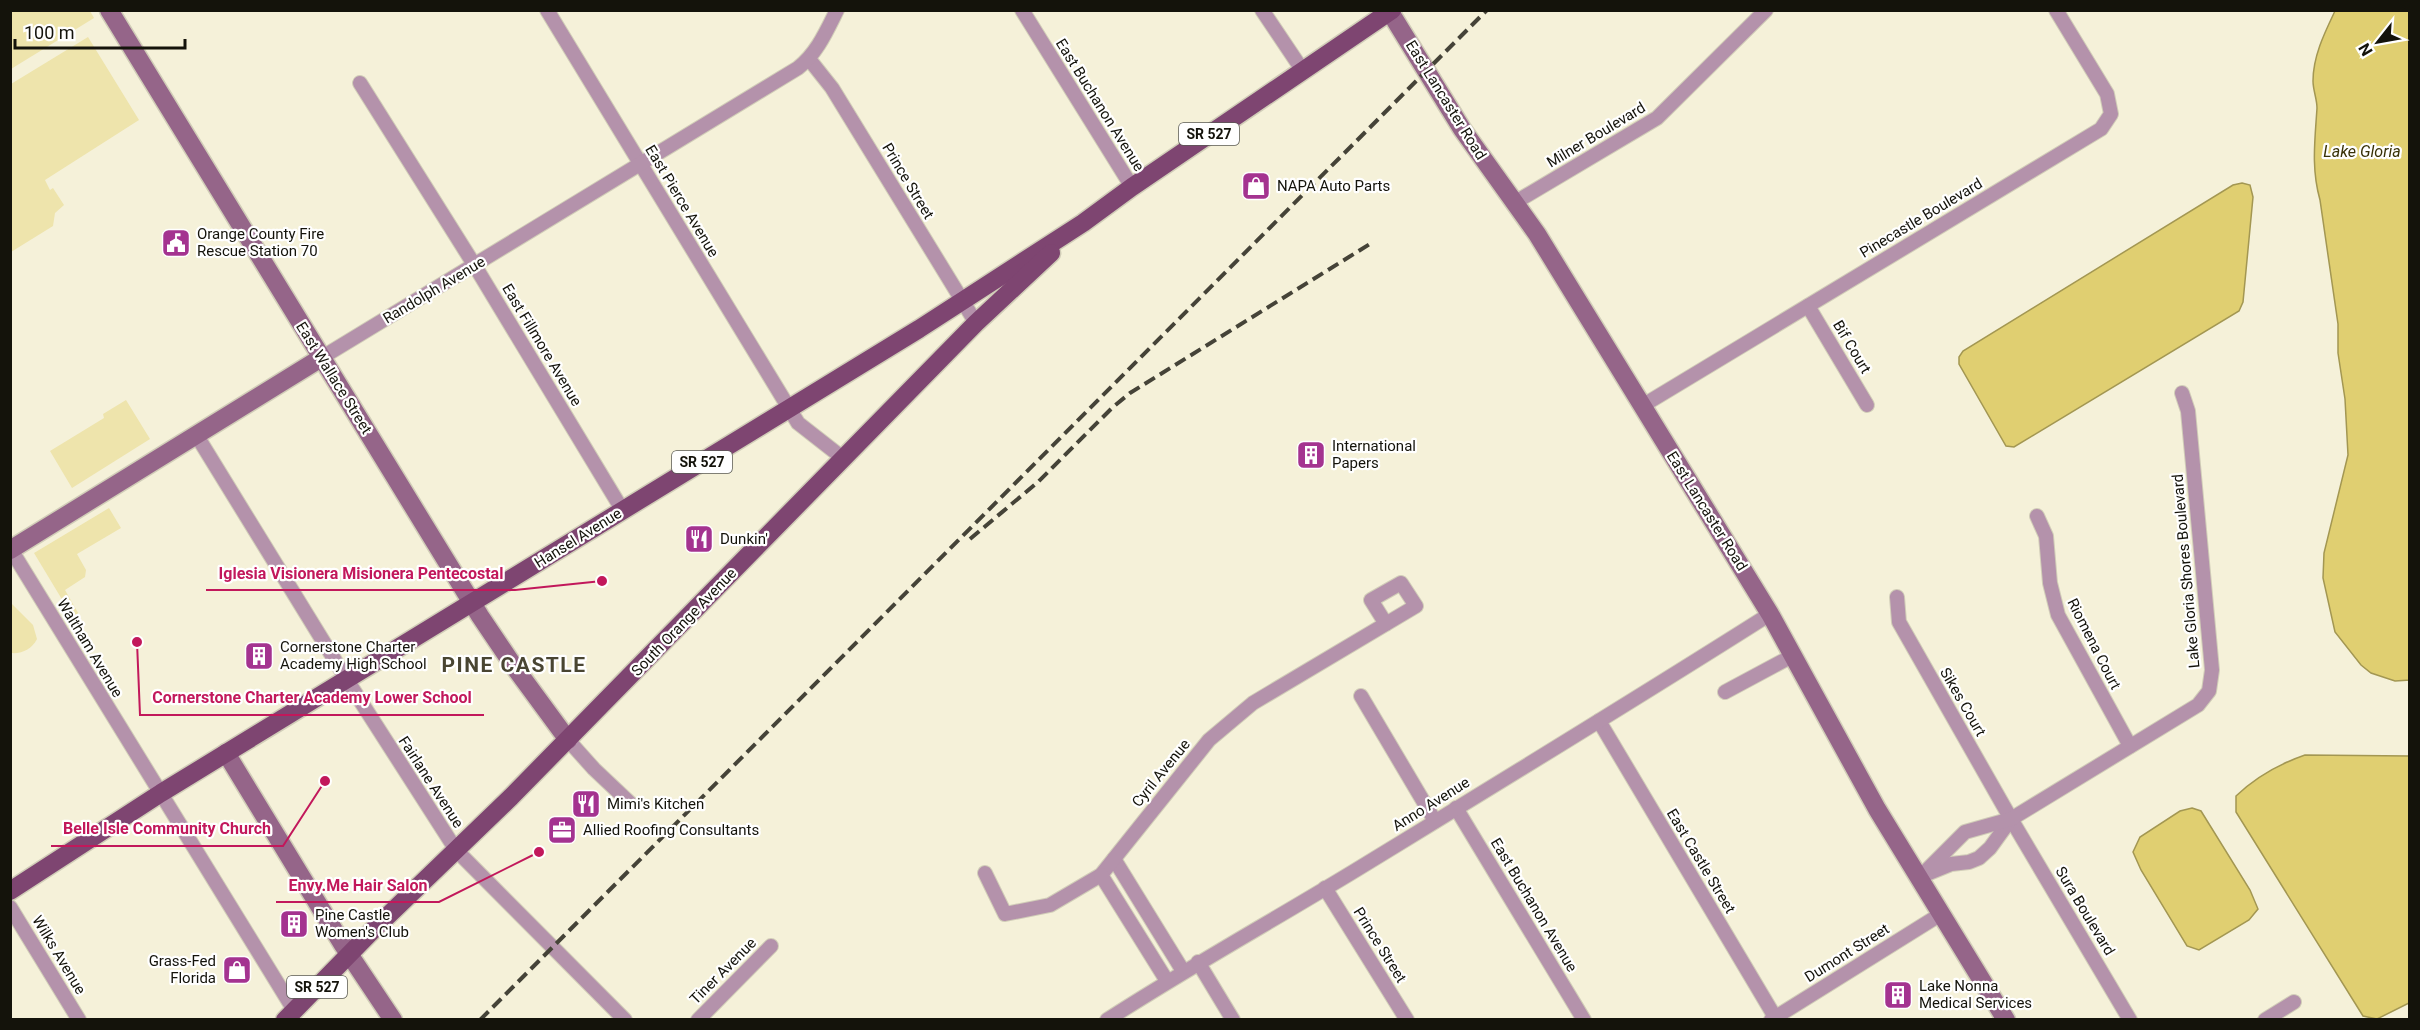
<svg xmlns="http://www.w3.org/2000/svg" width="2420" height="1030" font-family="Roboto,sans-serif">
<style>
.green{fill:#eee4ac}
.water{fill:#e0cf71;stroke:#a39752;stroke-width:1.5}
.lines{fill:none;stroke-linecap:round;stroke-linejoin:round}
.street-casing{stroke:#d1cdb8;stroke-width:16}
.secondary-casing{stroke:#d1cdb8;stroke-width:21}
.primary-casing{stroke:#d1cdb8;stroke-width:21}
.street{stroke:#b492ab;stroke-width:14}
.secondary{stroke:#956589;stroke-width:18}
.primary{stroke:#7e4571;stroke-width:18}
.rail{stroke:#454338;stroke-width:4;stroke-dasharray:12 6;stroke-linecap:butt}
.labels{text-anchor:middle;stroke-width:4.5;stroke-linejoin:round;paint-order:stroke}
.shield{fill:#fff;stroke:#5a5a54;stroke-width:1.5}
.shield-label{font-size:14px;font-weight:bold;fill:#14130b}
.street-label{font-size:15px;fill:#14130b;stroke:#fff}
.poi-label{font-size:15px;fill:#14130b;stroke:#fff;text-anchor:start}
.water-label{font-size:16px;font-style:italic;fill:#393208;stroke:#fff}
.district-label{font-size:21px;font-weight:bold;letter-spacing:1.5px;fill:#494532;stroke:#fff}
.leader{fill:none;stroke:#c2185b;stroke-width:2}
.callout-dot{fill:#c2185b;stroke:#fff;stroke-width:2}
.callout-label{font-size:16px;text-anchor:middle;font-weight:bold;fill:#c2185b;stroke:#fff;stroke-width:4.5;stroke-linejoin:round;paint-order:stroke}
</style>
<rect width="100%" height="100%" fill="#f5f1d9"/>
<g class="green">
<path d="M11,10L90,11L94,18L11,69Z"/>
<path d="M88,37L139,120L45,180L50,190L53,188L64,205L55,213L53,226L11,252V84Z"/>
<path d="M126,400L150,439L72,488L50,451L104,418L103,414Z"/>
<path d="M109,508L121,528L77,554L86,570L85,577L65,590L81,618L75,621L34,553Z"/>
<path d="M11,603L33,625L37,639C32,649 22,654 11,653Z"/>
</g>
<g class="water">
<path d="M2335,11H2409L2410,680L2395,681L2371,673L2361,665L2335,632L2323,578L2324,553L2348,455L2345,399L2338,353V324L2320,200C2311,168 2315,140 2317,108C2317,99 2313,90 2313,81C2313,56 2325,32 2335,11Z"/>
<path d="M2242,183L2250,185L2253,197L2243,302L2239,311L2014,447L2006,446L1959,364V357L1963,351L2233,185Z"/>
<path d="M2305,755L2409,756V1003L2377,1019L2363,1016L2236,812V796C2256,777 2279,764 2305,755Z"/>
<path d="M2192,808L2201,811L2250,890L2258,909L2249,920L2199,950L2187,946L2141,870L2133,852L2140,837L2180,811Z"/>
</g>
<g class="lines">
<g class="street-casing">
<g id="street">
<path d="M547,10L798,423L844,459"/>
<path d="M1022,10L1132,187"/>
<path d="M1262,10L1303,71"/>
<path d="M809,59L832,88L976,323"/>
<path d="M360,83L475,266L623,511"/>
<path d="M1514,203L1657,118L1766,10"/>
<path d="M1808,306L1867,405"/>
<path d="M321,358L798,68C817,53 826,32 837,10"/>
<path d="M1642,406L2101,129L2111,114L2107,94L2056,10"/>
<path d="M197,436L347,680L456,850L625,1020"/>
<path d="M2037,516L2046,536L2050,583L2058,615L2130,746"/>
<path d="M10,548L294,1010"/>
<path d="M1897,597L1899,622L2011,819L2130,1020"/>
<path d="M1725,692L1794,655"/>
<path d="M1361,696L1435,821"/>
<path d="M1599,721L1775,1017"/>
<path d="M568,740L594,769L630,803"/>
<path d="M1456,808L1584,1020"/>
<path d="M1114,859L1183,971"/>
<path d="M985,873L1005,914L1050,905L1101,875L1209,740L1253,703L1416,606L1401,583L1371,600L1386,624"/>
<path d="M1929,873L1951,864L1969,862L1979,858L1990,848L2011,819"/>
<path d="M1101,875L1167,981"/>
<path d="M1919,878L1965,832L2011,819L2198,705L2209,691L2212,670L2188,411L2182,393"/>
<path d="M1325,888L1407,1020"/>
<path d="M10,907L79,1020"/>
<path d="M1198,962L1233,1020"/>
<path d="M698,1020L771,946"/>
<path d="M1107,1020C1189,967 1274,920 1356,870C1495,785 1633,701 1770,614"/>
<path d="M1771,1020L1941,914"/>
<path d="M2265,1020L2294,1002"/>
</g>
</g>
<g class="secondary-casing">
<g id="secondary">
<path d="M109,10L480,616L513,665L568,740"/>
<path d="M1390,12L1462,129L1537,234L1770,614L1877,809L2006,1020"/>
<path d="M10,550L321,358"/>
<path d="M226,753L343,945L393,1020"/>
</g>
</g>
<g class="primary-casing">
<g id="primary">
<path d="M10,891L161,793L919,329L1083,223L1132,187L1392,10"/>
<path d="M285,1020L372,931L511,797L976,323L1051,253"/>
</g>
</g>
<use href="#street" class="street"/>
<use href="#secondary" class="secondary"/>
<use href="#primary" class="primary"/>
<g class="rail">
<path d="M970,539L1038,482L1113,407L1130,393L1373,242"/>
<path d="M480,1020L1487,10"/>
</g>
</g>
<defs>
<g id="shop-square" transform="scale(1.5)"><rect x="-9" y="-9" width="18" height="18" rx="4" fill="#a43390" stroke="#fff"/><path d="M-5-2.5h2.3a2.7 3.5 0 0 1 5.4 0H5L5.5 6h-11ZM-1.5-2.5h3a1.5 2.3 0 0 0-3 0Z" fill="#fff"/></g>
<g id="civic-square" transform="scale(1.5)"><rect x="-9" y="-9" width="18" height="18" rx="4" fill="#a43390" stroke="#fff"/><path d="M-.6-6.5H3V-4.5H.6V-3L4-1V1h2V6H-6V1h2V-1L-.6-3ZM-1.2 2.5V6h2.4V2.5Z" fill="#fff"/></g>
<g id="building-square" transform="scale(1.5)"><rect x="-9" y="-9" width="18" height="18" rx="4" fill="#a43390" stroke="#fff"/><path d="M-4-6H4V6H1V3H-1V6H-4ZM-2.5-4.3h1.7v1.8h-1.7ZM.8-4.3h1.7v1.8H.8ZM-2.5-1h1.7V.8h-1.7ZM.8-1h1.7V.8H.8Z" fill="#fff"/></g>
<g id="restaurant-square" transform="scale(1.5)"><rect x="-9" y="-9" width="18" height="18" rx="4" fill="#a43390" stroke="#fff"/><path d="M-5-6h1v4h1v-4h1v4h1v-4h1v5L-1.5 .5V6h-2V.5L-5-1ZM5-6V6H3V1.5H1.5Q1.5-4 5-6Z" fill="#fff"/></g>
<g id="office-square" transform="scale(1.5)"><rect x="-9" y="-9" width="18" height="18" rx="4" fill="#a43390" stroke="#fff"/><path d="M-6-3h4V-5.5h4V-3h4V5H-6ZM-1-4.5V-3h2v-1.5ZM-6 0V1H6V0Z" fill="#fff"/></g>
</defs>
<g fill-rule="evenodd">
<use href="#shop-square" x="1256" y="186"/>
<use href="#civic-square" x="176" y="243"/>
<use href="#building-square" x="1311" y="455"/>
<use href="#restaurant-square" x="699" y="539"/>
<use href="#building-square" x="259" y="656"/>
<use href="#restaurant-square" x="586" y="804"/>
<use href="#office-square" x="562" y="830"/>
<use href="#building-square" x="294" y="924"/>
<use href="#shop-square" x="237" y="970"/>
<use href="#building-square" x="1898" y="995"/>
</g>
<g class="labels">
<g class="shield">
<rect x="1179" y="123" width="60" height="22" rx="4.5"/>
<rect x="672" y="451" width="60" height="22" rx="4.5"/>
<rect x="287" y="976" width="60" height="22" rx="4.5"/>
</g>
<g class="shield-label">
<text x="1209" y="139">SR 527</text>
<text x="702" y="467">SR 527</text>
<text x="317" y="992">SR 527</text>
</g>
<g class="street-label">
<text transform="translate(1446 100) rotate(58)" y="5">East Lancaster Road</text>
<text transform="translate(1100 105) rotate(58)" y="5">East Buchanon Avenue</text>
<text transform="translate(1596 135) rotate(-31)" y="5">Milner Boulevard</text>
<text transform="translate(908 181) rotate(59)" y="5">Prince Street</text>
<text transform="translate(682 201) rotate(59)" y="5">East Pierce Avenue</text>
<text transform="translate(1921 218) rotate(-31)" y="5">Pinecastle Boulevard</text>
<text transform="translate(434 290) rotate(-31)" y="5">Randolph Avenue</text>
<text transform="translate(542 345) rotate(59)" y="5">East Fillmore Avenue</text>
<text transform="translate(1852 347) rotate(59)" y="5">Bif Court</text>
<text transform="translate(334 378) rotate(58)" y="5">East Wallace Street</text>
<text transform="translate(1707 511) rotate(58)" y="5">East Lancaster Road</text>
<text transform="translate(578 538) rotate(-32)" y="5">Hansel Avenue</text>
<text transform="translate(2186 571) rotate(-95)" y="5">Lake Gloria Shores Boulevard</text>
<text transform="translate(684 622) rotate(-46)" y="5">South Orange Avenue</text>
<text transform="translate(2094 644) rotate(63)" y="5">Riomena Court</text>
<text transform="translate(90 648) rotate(59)" y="5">Waltham Avenue</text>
<text transform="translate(1963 702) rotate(60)" y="5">Sikes Court</text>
<text transform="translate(1161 773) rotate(-51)" y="5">Cyril Avenue</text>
<text transform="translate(431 782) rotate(57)" y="5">Fairlane Avenue</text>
<text transform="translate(1431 804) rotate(-32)" y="5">Anno Avenue</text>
<text transform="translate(1701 861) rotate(59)" y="5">East Castle Street</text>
<text transform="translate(1534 905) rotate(59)" y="5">East Buchanon Avenue</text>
<text transform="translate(2085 911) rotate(59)" y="5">Sura Boulevard</text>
<text transform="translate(1380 945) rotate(58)" y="5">Prince Street</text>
<text transform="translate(1847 953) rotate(-32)" y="5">Dumont Street</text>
<text transform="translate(59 955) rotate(59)" y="5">Wilks Avenue</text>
<text transform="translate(723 971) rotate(-45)" y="5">Tiner Avenue</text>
</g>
<g class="poi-label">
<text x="1277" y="191">NAPA Auto Parts</text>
<text x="197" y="239">Orange County Fire<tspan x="197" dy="17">Rescue Station 70</tspan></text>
<text x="1332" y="451">International<tspan x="1332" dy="17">Papers</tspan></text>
<text x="720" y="544">Dunkin'</text>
<text x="280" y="652">Cornerstone Charter<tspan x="280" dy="17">Academy High School</tspan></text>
<text x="607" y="809">Mimi's Kitchen</text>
<text x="583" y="835">Allied Roofing Consultants</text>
<text x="315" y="920">Pine Castle<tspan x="315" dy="17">Women's Club</tspan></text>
<text x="216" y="966" text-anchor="end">Grass-Fed<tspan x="216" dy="17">Florida</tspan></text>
<text x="1919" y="991">Lake Nonna<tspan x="1919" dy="17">Medical Services</tspan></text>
</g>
<g class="water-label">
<text x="2362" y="157">Lake Gloria</text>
</g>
<g class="district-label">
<text x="514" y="672">PINE CASTLE</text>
</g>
</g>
<path class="leader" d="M602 581L515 590H206M137 642L140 715H484M325 781L283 846H51M539 852L439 902H276"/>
<g class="callout-dot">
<circle cx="602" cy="581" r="6"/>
<circle cx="137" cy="642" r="6"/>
<circle cx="325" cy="781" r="6"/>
<circle cx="539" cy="852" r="6"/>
</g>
<g class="callout-label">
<text x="361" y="579">Iglesia Visionera Misionera Pentecostal</text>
<text x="312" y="703">Cornerstone Charter Academy Lower School</text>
<text x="167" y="834">Belle Isle Community Church</text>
<text x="358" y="891">Envy.Me Hair Salon</text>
</g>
<rect width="2420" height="1030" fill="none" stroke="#14130b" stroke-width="24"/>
<g transform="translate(2378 42) rotate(239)" stroke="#ffffff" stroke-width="4.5" paint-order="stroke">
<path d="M0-4.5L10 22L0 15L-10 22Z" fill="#14130b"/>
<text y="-9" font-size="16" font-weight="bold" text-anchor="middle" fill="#14130b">N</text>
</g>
<path d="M15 39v9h170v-9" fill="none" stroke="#14130b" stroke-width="3"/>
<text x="24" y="39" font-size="18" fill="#14130b" stroke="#ffffff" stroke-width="4.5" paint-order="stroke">100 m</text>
</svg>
